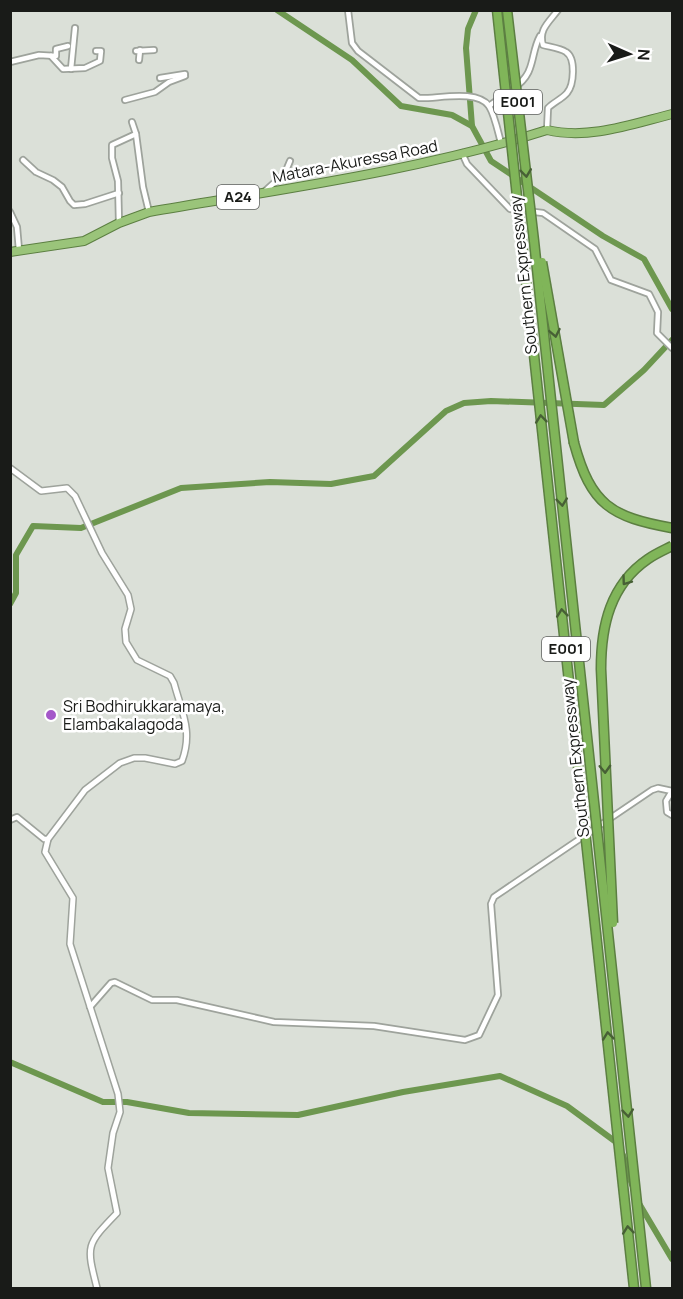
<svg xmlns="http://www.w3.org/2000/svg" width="683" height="1299" font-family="Manrope,sans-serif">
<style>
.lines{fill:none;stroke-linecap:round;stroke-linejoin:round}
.canal{stroke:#6d974f;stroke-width:6}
.minor-casing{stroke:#9ea39c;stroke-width:8}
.tertiary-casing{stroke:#9ea39c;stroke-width:8}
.trunk-casing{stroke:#5c7f42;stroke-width:10}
.motorway-casing{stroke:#5c7f42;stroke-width:11}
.minor{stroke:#fff;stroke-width:4.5}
.tertiary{stroke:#fff;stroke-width:5}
.trunk{stroke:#9ac47a;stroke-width:8}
.motorway{stroke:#80b559;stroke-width:8}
.motorway-bridge-casing{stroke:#5c7f42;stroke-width:11;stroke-linecap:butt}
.motorway-bridge{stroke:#80b559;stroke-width:8}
.oneway{stroke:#476035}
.poi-dot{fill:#a457c9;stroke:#fff;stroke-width:2}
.labels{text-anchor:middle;stroke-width:5;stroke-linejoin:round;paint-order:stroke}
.shield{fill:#fff;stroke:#5e5f5d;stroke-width:1.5}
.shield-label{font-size:15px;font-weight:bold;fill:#191b18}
.street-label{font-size:16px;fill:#191b18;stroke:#fff}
.poi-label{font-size:16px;fill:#191b18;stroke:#fff;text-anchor:start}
</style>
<rect width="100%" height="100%" fill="#dbe0d8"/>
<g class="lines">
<g class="canal">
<path d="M277,10L352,60L401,106L452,115L472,126L491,161L603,236L644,259L672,309"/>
<path d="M472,126L466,48L468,29L476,10"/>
<path d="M10,604L16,593V555L33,526L81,528L181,488L270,482L331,484L374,476L446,411L464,403L491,401L604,405L644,370L672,340"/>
<path d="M10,1062L103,1102H127L189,1113L298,1115L403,1092L500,1076L567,1106L620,1145"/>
<path d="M623,1155L632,1185"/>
<path d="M637,1200L672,1259"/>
</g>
<g class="minor-casing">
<g id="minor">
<path d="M348,10L352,43L358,51L419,98C437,99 477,89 489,106C495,116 498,132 501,143"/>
<path d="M136,51L154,50"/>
<path d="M51,56L63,69L85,68L100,61L101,51H96"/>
<path d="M139,60L140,50"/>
<path d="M10,62L39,55L56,56V49L68,46"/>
<path d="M71,69L75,28"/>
<path d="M160,78L185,74"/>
<path d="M125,100L155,92L169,82L185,76"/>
<path d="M489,106C502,96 525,85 530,68C534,57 534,47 540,36"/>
<path d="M547,130L548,108C554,102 562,99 567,93C574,85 576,58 566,52C560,48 550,47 543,45C538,30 549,22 558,10"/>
<path d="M136,134L143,187L149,212"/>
<path d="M462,153L467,164L510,209L543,213L595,249L611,280L649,294L658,312L657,333L672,348"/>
<path d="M23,160L36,172L53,180L62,187L70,201L74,205L85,204L119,193"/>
<path d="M264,192L285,173L290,161"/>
<path d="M10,212L17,227L19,250"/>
<path d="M119,223L118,181L112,158V145L136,134L132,122"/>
<path d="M672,791L666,801L667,812L672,815"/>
<path d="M10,820L17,817L44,839H48"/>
<path d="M90,1007L111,983L115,982L152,1000H177L274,1022L374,1026L465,1040L479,1035L498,995L491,904L494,897L652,790L658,788L672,791"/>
</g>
</g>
<g class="tertiary-casing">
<path id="tertiary" d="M10,468L41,491L67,488L75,496L102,553L128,595L131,609L125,629L126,642L137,660L170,676L174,683C182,713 193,731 182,761L175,764L145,758H134L120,763L85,790L48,839L45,852L73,898L70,944L118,1094L120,1112L113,1133L108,1168L117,1213C86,1245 86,1245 97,1288"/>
</g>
<g class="trunk-casing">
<path id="trunk" d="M10,252L84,241L119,223L149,212C282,189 418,171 547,130C589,140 632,124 672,114"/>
</g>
<g class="motorway-casing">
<path id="motorway" d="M574,443C591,505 611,517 672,528"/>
</g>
<use href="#minor" class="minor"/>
<use href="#tertiary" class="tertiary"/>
<use href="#trunk" class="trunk"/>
<use href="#motorway" class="motorway"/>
<g class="motorway-bridge-casing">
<g id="motorway-bridge">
<path d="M497,10L634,1288"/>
<path d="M507,10L534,241L646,1288"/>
<path d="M542,262L574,443"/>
<path d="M613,923L601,669C601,626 610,585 648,559C655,554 664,550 672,546"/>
</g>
</g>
<use href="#motorway-bridge" class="motorway-bridge"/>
</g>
<defs><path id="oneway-chevron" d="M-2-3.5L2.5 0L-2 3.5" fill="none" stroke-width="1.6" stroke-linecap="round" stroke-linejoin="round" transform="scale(1.5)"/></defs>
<g class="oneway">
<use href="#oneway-chevron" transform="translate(526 173) rotate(83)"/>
<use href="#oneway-chevron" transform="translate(555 333) rotate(79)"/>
<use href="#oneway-chevron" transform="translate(541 419) rotate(-96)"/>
<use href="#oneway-chevron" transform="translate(562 502) rotate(84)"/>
<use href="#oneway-chevron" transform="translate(626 581) rotate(126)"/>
<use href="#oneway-chevron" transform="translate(562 613) rotate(-96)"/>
<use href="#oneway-chevron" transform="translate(605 769) rotate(88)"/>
<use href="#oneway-chevron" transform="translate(608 1036) rotate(-96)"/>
<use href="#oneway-chevron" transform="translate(628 1113) rotate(84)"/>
<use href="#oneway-chevron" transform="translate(628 1230) rotate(-96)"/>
</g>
<circle class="poi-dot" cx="51" cy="715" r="6"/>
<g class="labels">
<g class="shield">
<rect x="494" y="90" width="48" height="24" rx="4.5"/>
<rect x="217" y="185" width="42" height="24" rx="4.5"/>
<rect x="542" y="637" width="48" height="24" rx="4.5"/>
</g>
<g class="shield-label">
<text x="518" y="107">E001</text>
<text x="238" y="202">A24</text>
<text x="566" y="654">E001</text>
</g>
<g class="street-label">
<text transform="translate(355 161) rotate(-11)" y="6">Matara-Akuressa Road</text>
<text transform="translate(523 275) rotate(-96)" y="6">Southern Expressway</text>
<text transform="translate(575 758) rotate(-96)" y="6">Southern Expressway</text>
</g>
<g class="poi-label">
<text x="63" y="712">Sri Bodhirukkaramaya,<tspan x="63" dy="18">Elambakalagoda</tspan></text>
</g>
</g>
<rect width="683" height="1299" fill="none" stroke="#191b18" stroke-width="24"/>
<g transform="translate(629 54) rotate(93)" stroke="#ffffff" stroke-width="4.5" paint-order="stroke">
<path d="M0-4.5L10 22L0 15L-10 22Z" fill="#191b18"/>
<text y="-9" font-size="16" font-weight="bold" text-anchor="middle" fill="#191b18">N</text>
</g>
</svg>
